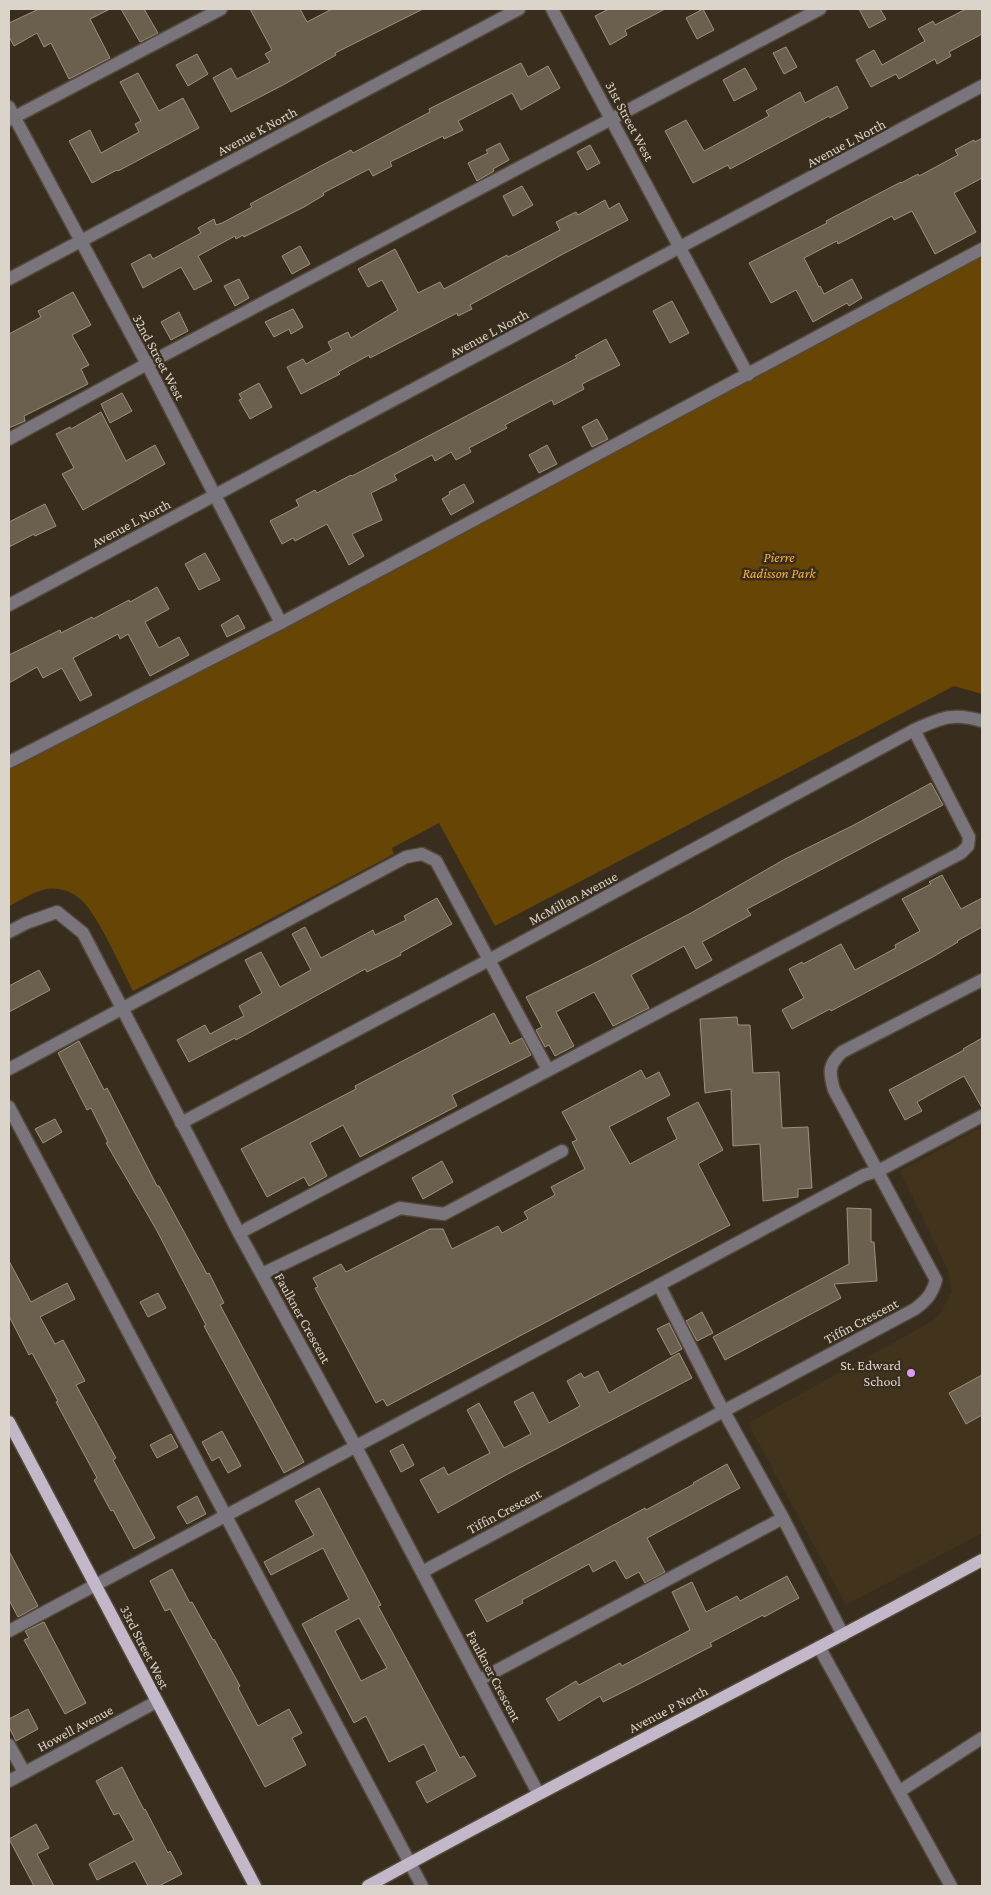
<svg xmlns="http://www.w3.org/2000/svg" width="991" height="1895" font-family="'Crimson Pro',serif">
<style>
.built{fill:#42331d}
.green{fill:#674504}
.building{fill:#6b5f4e;stroke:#9e907e;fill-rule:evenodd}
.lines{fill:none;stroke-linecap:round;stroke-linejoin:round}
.minor-casing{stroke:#53493a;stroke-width:15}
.major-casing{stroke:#53493a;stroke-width:15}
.minor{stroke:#7a747d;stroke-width:12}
.major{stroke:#c3b8c9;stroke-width:12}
.poi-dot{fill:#da9af7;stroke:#392e1e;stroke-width:2}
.labels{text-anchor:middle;stroke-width:5;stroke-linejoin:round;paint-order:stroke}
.street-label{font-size:14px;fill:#dbd4ca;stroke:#392e1e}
.park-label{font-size:14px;font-style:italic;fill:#fbb12d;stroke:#392e1e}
.poi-label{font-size:14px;fill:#dbd4ca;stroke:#392e1e;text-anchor:end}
</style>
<rect width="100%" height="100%" fill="#392e1e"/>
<path class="built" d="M982,1127V1533L846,1605L748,1423L931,1322L940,1314L952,1292L948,1270L900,1171Z"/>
<path class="green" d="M982,253V694L954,686L495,926L439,823L392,848L394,854L133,991C121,968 97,912 79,898C71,891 58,887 47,889C33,892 21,900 9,906V767Z"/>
<g class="building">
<path d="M39,9H110L90,19L110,58L69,79L51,43L44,47L37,33L14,46L9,37V23Z"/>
<path d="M121,9H144L158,33L140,42Z"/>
<path d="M250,9H300L307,22L332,9H423L335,53L336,55L283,85L231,112L213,78L231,68L237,79L270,62L265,54L272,50Z"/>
<path d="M609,9H665L625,30L627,35L610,45L595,16Z"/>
<path d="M703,9L714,30L697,39L686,18Z"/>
<path d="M859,9H880L886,19L869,28Z"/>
<path d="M966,9H982V34L949,52L951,56L937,64L935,59L899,79L896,74L871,87L856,60L874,50L882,65L925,41L918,29L933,21L935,25Z"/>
<path d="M786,47L797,67L784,74L773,53Z"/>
<path d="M197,54L208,74L188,86L176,65Z"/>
<path d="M521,63L528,77L548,66L560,88L521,110L512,93L458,121L463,130L444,139L443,136L390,162L392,166L373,176L369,169L323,193L324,195L304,207L244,237L243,235L236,239L235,236L198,256L212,281L194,290L181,267L143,288L131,264L150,254L153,259L201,233L198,228L214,219L216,225L222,223L252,207L250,204L317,168L351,150L353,153L430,112L429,109Z"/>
<path d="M745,68L757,89L734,101L723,80Z"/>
<path d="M138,73L159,111L183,98L199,128L118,171L117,170L92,183L69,141L90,130L101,153L139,132L135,124L141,121L120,82Z"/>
<path d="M837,86L848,108L830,118L829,116L730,169L728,165L693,183L665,131L686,120L704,151L769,116L766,111L800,92L805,103Z"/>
<path d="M982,138V178L954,193L976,232L935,254L912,211L894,220L892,216L838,244L837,241L804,258L819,287L820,286L824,294L852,279L862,298L849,306L847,303L813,322L796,290L771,303L749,263L827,223L826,221L901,182V183L918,174L919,176L958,155L955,150L974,140L975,142Z"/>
<path d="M500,143L509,160L493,169L494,171L477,181L468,163L488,153L486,150Z"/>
<path d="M590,145L600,163L587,170L577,152Z"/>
<path d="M522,186L533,205L513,216L503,196Z"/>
<path d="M605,200L609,209L619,203L628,220L563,254L470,305L472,309L458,316L457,313L370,358L369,355L338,372L340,374L301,394L287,367L303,359L306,364L332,350L328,342L348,332L351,338L398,310L382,280L368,287L358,269L395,249L418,293L440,282L444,289L507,255L508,257L560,230L556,222L576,212L578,215Z"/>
<path d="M300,246L310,264L292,274L282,256Z"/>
<path d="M239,279L249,298L235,306L224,286Z"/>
<path d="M73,292L91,325L72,335L89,365L81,369L88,384L24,416L25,421L9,428V334L41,317L38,311Z"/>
<path d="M672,301L689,333L670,343L653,311Z"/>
<path d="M293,309L303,327L291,334L289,329L274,337L265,322Z"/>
<path d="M179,312L188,331L171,340L161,322Z"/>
<path d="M606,339L620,365L582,384L584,389L554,405L552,400L505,425L507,428L469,448L471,452L456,460L451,452L435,461L432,455L394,475L397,480L371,493L382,520L352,534L364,556L349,565L327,524L295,541L293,538L282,544L270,521L299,506L296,500L315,490L317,493L351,475L352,476L577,358L575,356Z"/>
<path d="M259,383L272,407L250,419L239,400L242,399L239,394Z"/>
<path d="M122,393L132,411L110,423L101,404Z"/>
<path d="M101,412L126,461L155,445L165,464L83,510L62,474L74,468L56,434L70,427L71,429Z"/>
<path d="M597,419L608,439L592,447L582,427Z"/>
<path d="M547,445L557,464L539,473L529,455Z"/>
<path d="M464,484L474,502L451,515L442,499L450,494L449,492Z"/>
<path d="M45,504L56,526L35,536L34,534L9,547V522Z"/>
<path d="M205,553L220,580L199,590L185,564Z"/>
<path d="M157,587L169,609L145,622L159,648L179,637L189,655L150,676L128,634L120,639L118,634L73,658L92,695L80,701L62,668L43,678L37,667L9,683V655L60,630L61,633L92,617L93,619L129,600L130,602Z"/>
<path d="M238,615L245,628L227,637L221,625Z"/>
<path d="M931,783L943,805L747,909L751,915L702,942L712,960L696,969L684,946L631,975L649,1008L613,1026L594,992L556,1012L574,1046L555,1056L549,1045L545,1047L536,1030L542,1027L526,997L591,965L691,913L785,859L854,825Z"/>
<path d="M942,875L961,909L982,898V927L957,941L958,942L931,958L831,1011L830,1009L792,1029L782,1010L804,998L789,969L802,962L803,964L841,944L855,970L896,948L895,945L920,931L902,899L931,884L929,882Z"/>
<path d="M437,898L452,924L400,953L401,955L367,972L365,969L236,1040L235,1038L189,1062L177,1040L205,1025L210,1034L244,1016L239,1006L262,993L245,960L261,952L280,987L311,970L292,934L305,927L321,958L373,930L375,935L406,920L404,916Z"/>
<path d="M39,970L50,990L9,1012V986Z"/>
<path d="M494,1013L510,1044L522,1038L531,1055L452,1095L457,1106L360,1157L343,1125L310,1143L327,1176L309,1186L304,1177L267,1197L241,1149L356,1089L355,1086Z"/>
<path d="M737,1017L738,1025H750L753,1073L779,1072L782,1128L808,1127L812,1188L798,1189V1197L763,1201L760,1144L733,1146L731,1089L705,1093L700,1019Z"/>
<path d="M982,1038V1108L964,1076L917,1102L922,1111L905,1120L889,1090L964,1050L963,1049Z"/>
<path d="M79,1041L104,1090L107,1088L157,1186H159L207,1274L209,1273L224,1303L220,1305L304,1462L284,1473L204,1326L206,1325L156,1229L106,1143L108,1142L91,1108L87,1110L58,1053Z"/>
<path d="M641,1070L646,1079L659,1072L670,1095L609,1127L630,1164L677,1139L667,1118L698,1102L723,1150L698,1164L730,1225L387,1406L383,1399L376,1403L315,1288L318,1287L313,1278L341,1264L346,1272L430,1229H443L452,1249L498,1226L502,1233L528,1219L524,1212L555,1195L551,1187L585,1169L572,1142L577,1140L562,1112Z"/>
<path d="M55,1119L62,1132L43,1143L35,1129Z"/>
<path d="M442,1161L453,1182L423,1199L412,1178Z"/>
<path d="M847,1208L871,1209V1242H874L877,1281L834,1284L841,1298L725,1360L713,1337L849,1264Z"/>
<path d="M9,1261L31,1302L67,1283L75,1299L40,1317L55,1344L63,1340L85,1381L76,1385L116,1458L113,1460L155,1538L134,1549L113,1510L111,1511L94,1480L97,1478L56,1402L58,1401L32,1353L29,1355L9,1316Z"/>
<path d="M158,1293L166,1308L148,1317L140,1302Z"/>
<path d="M702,1312L713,1333L697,1341L686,1321Z"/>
<path d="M669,1323L682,1349L671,1355L657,1329Z"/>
<path d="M679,1353L692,1378L508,1474L438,1513L420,1480L444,1467L448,1475L490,1453L467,1410L479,1403L504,1448L531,1434L514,1402L533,1392L549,1423L580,1406L567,1381L581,1373L584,1378L598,1371L609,1393Z"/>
<path d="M982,1375V1415L966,1424L949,1393Z"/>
<path d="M222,1431L241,1466L228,1473L219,1457L212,1461L202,1442Z"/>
<path d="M171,1434L178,1447L157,1458L150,1445Z"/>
<path d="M403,1444L414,1465L401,1472L390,1451Z"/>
<path d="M727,1464L740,1488L647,1538L665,1572L645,1583L639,1572L626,1579L615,1560L593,1572L589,1564L522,1600L523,1603L487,1622L475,1600L645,1508L646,1510L694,1484L693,1483Z"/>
<path d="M319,1488L381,1605L378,1606L433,1708L460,1758L464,1756L476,1776L427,1803L416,1782L437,1771L424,1744L389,1762L366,1716L354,1723L302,1624L349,1599L323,1548L271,1575L264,1562L314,1535L295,1501ZM359,1618L387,1668L361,1681L335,1631Z"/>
<path d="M197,1496L206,1514L187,1524L177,1507Z"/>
<path d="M9,1551L38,1606L18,1617L9,1600Z"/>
<path d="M172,1569L190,1603L192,1602L213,1640L214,1639L240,1686L238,1688L258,1726L289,1709L302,1733L292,1738L306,1765L265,1787L170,1609L165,1611L150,1581Z"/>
<path d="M787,1576L799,1598L764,1617L763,1615L710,1643L712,1646L639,1684L603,1702L600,1696L559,1721L546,1699L576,1681L579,1685L620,1663L622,1666L690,1630L672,1592L692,1582L706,1612L737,1596L740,1601Z"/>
<path d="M44,1622L86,1703L65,1714L24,1640L29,1638L25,1631Z"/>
<path d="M28,1709L38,1729L16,1741L9,1727V1719Z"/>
<path d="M122,1767L144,1810L145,1809L168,1853L170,1851L182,1874L159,1886H148L135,1861L97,1880L89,1864L134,1840L119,1813L114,1815L96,1781Z"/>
<path d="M36,1824L49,1848L37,1854L54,1886H34L9,1839Z"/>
</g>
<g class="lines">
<g class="minor-casing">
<g id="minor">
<path d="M552,9L748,375"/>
<path d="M9,107L147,364L281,623"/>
<path d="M9,120L221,9"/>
<path d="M9,279L519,9"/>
<path d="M9,439L147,364L820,9"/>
<path d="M9,605L982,86"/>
<path d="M9,762L281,623L982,249"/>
<path d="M9,932L26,923L57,912L83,933L239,1233L356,1447L538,1793"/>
<path d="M9,1069L406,857L422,854L436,861L548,1070"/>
<path d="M9,1107L422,1886"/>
<path d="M181,1123L489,960L914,730C941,718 953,712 982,721"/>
<path d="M239,1233L961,853L968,846L969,837L914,730"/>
<path d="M262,1274L400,1208L444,1214L562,1151"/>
<path d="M659,1285L717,1399L783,1518L843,1635"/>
<path d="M422,1572L915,1309C927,1300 932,1294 936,1280L834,1090C829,1072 828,1065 842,1052L982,980"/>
<path d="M9,1631L659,1285L864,1175L878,1171L982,1116"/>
<path d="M819,1647L951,1886"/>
<path d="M479,1680L783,1518"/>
<path d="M9,1745L24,1772"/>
<path d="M9,1781L156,1702"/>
<path d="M900,1791L982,1738"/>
</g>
</g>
<g class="major-casing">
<g id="major">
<path d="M9,1422L255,1886"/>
<path d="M368,1886C571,1774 779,1671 982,1560"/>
</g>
</g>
<use href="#minor" class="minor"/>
<use href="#major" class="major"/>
</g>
<circle class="poi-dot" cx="911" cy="1373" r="5"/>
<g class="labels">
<g class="street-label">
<text transform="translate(630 121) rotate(62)" y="5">31st Street West</text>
<text transform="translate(257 131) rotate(-28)" y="5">Avenue K North</text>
<text transform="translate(846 143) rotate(-28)" y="5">Avenue L North</text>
<text transform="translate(489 333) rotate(-28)" y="5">Avenue L North</text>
<text transform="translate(159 357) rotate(62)" y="5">32nd Street West</text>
<text transform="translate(131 523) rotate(-28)" y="5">Avenue L North</text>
<text transform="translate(573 898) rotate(-28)" y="5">McMillan Avenue</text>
<text transform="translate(303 1318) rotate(61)" y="5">Faulkner Crescent</text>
<text transform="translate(861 1321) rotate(-28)" y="5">Tiffin Crescent</text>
<text transform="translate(504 1511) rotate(-28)" y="5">Tiffin Crescent</text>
<text transform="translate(145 1647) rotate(63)" y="5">33rd Street West</text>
<text transform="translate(494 1676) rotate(62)" y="5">Faulkner Crescent</text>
<text transform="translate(668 1709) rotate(-27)" y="5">Avenue P North</text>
<text transform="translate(75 1728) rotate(-28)" y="5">Howell Avenue</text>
</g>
<g class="park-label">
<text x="779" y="562">Pierre<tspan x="779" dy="16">Radisson Park</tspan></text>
</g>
<g class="poi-label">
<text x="901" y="1370">St. Edward<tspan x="901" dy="16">School</tspan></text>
</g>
</g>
<rect width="991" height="1895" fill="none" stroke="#dbd4ca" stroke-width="20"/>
</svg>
